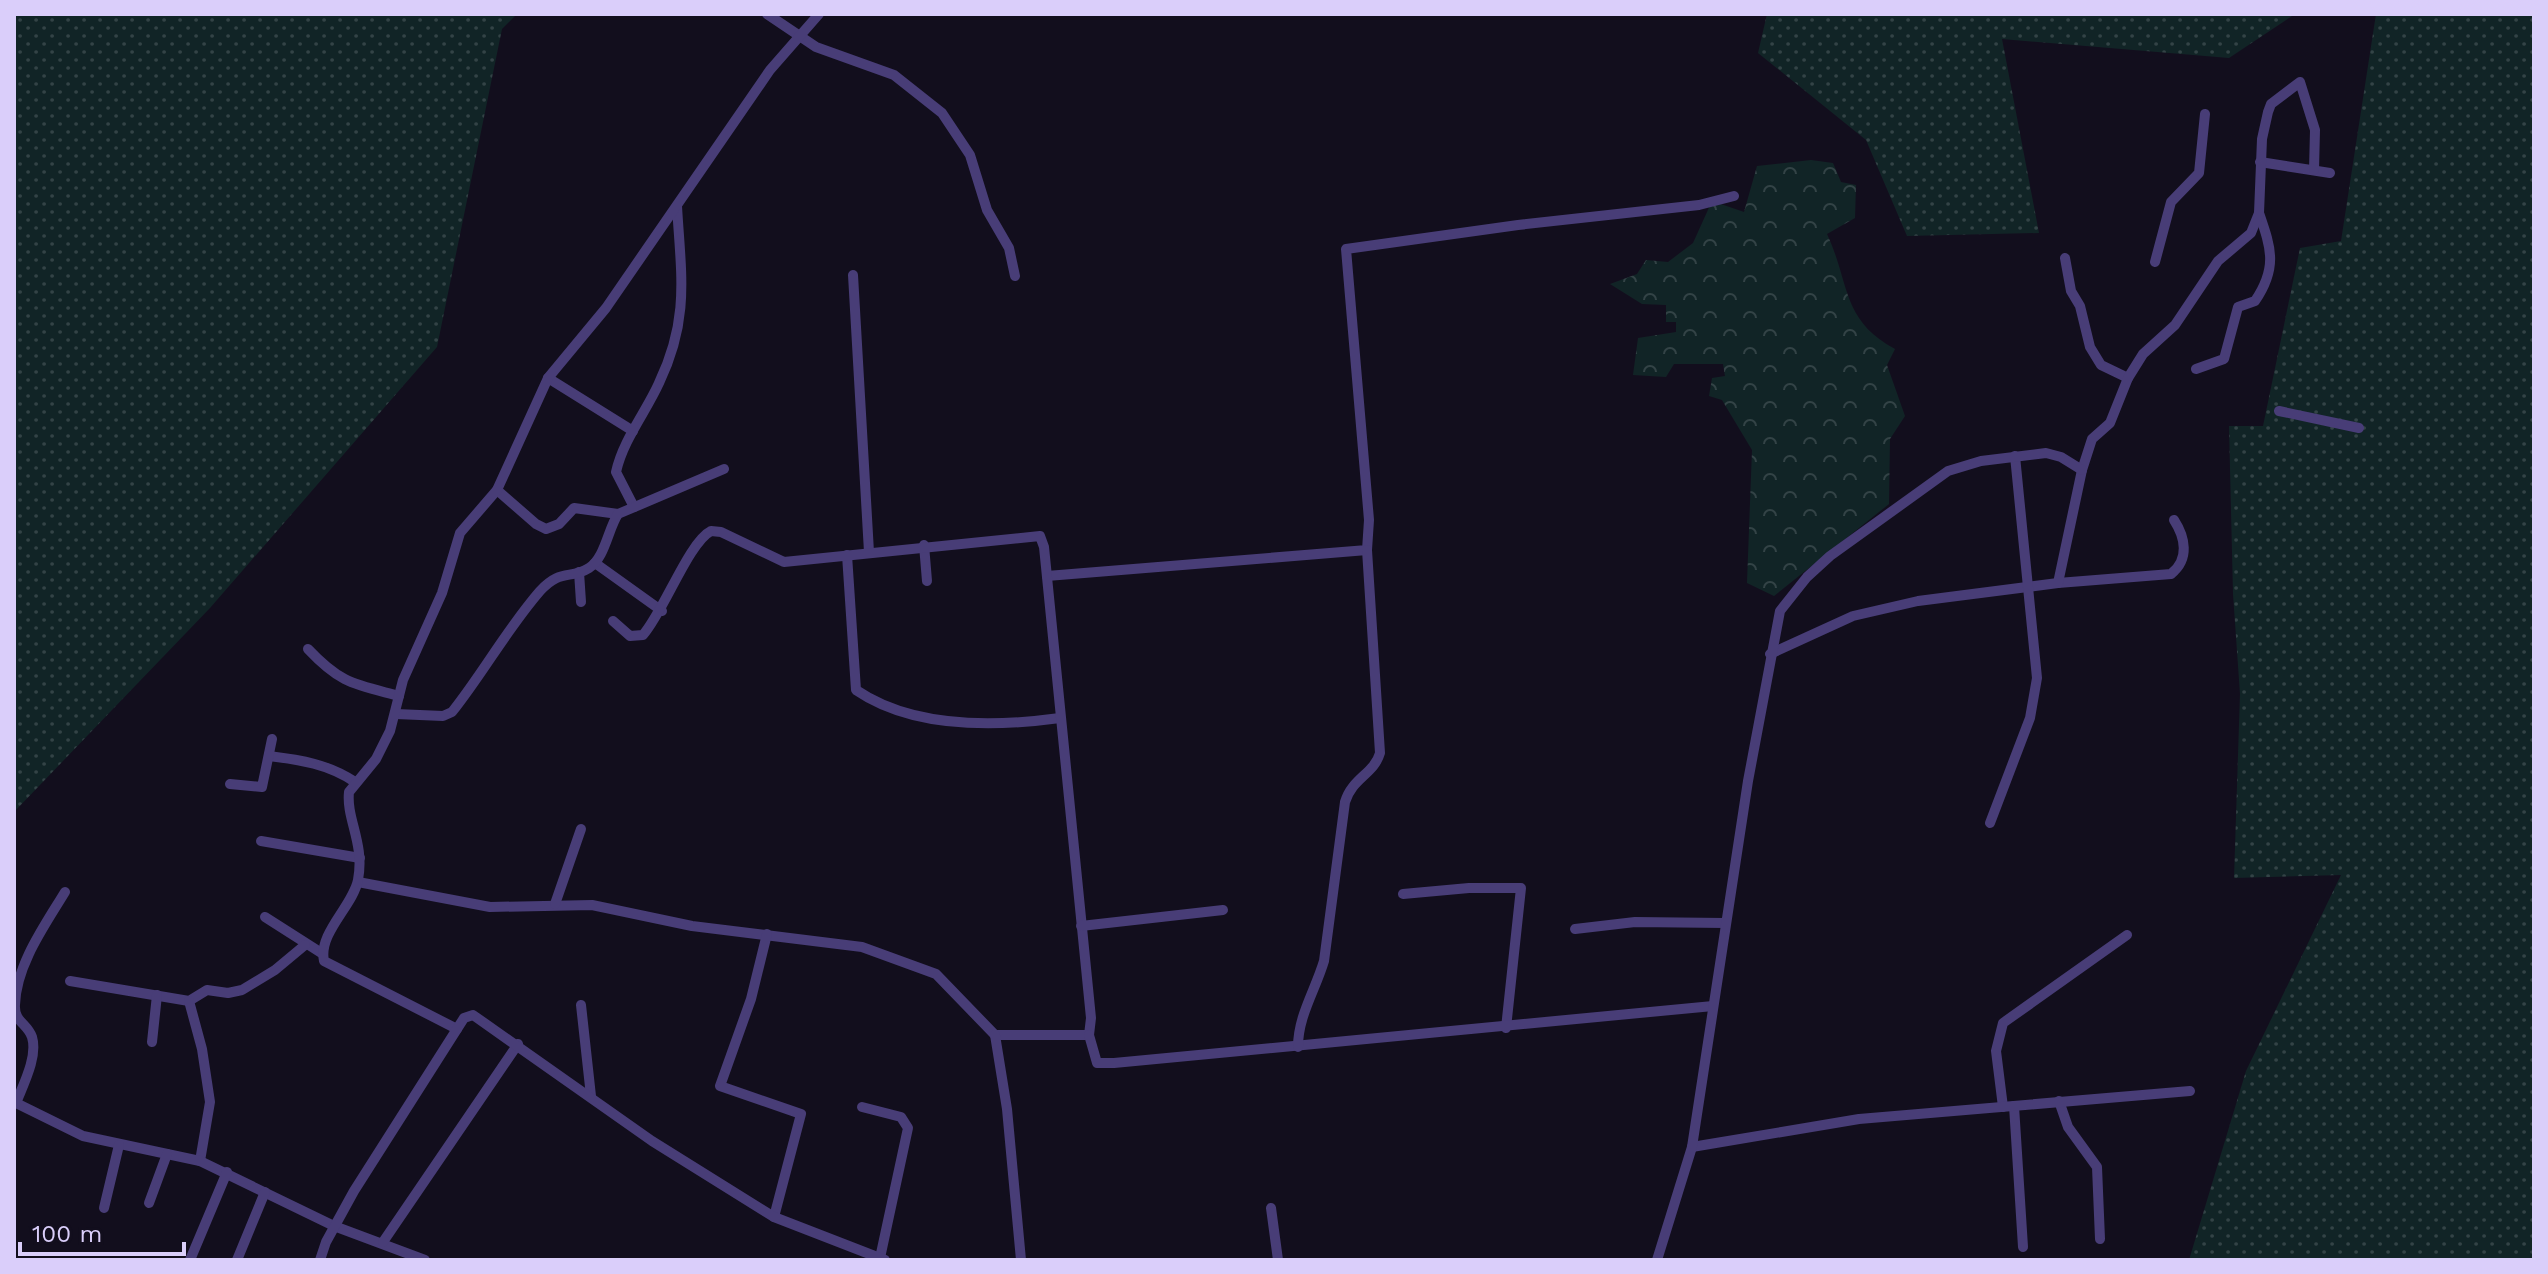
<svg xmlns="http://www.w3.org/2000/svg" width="2548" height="1274" font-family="'Work Sans',sans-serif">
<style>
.grass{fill:url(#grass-dots)}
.forest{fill:url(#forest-crowns)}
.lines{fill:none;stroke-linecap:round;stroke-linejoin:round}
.street{stroke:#483d77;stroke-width:10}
</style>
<defs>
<pattern id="grass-dots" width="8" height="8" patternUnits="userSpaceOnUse" patternTransform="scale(2)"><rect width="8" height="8" fill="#112426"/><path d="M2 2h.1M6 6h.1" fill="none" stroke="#334346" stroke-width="1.8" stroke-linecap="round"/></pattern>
<pattern id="forest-crowns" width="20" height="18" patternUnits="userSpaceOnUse" patternTransform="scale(2)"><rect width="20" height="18" fill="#112426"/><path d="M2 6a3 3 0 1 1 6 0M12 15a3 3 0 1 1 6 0" fill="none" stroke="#334346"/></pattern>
</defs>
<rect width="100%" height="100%" fill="#120e1d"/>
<g class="grass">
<path d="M14,14H517L502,29L437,347L210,608L14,812Z"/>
<path d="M1767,14H2295L2229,58L2002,39L2039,233L1907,236L1866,140L1758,53Z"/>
<path d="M2376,14H2534V1260H2189L2246,1071L2341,875L2234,878L2240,694L2233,594L2229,426H2263L2300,248L2341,241Z"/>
</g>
<path class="forest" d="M1811,160L1833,163L1841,182L1856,185L1855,218L1827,234C1850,283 1841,320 1895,349L1887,365L1905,416L1890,439L1889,504L1774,596L1747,583L1752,450L1722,400L1709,396L1712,378L1725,376L1723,364H1674L1666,377L1633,375L1638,338L1676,332V322H1666V305L1642,304L1610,284L1637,274L1646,260L1668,262L1693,243L1712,201L1744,212L1757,166Z"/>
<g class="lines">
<g class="street">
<path d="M767,14L816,47L894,75L942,113L970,155L987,210L1009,248L1015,276"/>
<path d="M2260,162L2330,173"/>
<path d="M2065,258L2071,291L2080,306L2090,347L2101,365L2128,378"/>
<path d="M2155,262L2171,202L2199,173L2205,114"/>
<path d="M853,275L869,552"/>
<path d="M2196,369L2224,359L2238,307L2255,301C2278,267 2271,248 2259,213"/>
<path d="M548,378L633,431"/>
<path d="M2279,411L2359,428"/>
<path d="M497,490L536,524L546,529L559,524L574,508L618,514"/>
<path d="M634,507L616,472C623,440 646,412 659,383C690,318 681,275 677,206"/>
<path d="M924,545L927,581"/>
<path d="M847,555L856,690C913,729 994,727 1060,718"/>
<path d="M595,563L662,611"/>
<path d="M579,572L581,602"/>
<path d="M1047,576L1367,550L1369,520L1346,249L1518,225L1699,205L1734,196"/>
<path d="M2058,583L2171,574C2190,559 2185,537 2174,520"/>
<path d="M308,649C341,684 354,684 399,696"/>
<path d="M1770,654L1853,616L1918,601L2058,583L2082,470L2092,439L2110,423L2128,378L2143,354L2175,325L2218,261L2251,233L2259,213L2262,139L2268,112L2271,104L2300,82L2315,130L2314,170"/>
<path d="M396,714L443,716L452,712C483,673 507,629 540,591C561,568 570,580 589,568C605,558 608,529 618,514L724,469"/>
<path d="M269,756C301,760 328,764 355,782"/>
<path d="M230,784L262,787L272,739"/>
<path d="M1990,823L2030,718L2037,678L2015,456"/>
<path d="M261,841L360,858"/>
<path d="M358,882L490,907L592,905L692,926L862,947L936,974L995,1035H1089L1091,1018L1044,547L1040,536L784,562L721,532L711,531C689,542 664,611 643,635L630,636L613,621"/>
<path d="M1403,894L1469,888H1521L1506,1028"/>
<path d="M555,904L581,829"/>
<path d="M265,917L323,954"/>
<path d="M1081,926L1223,910"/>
<path d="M1575,929L1635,922L1725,923"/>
<path d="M767,934L751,999L720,1086L801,1114L774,1217"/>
<path d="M70,981L189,1001L207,990L228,993L242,990L275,970L305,945"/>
<path d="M189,1001L202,1049L210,1102L200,1161"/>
<path d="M581,1005L591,1096"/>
<path d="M457,1029L324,961C318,933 353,906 358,880C365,843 346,819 349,792L376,759L390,731L403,680L442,593L460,533L497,490L548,378L606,308L770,70L819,14"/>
<path d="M995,1035L1007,1109L1021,1260"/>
<path d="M1089,1035L1097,1063H1114L1713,1006"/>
<path d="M152,1042L157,995"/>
<path d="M1298,1047C1298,1016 1315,991 1324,961L1345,802C1352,778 1374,774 1380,753L1367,550"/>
<path d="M2059,1101L2068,1127L2097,1167L2100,1239"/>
<path d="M14,1102L83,1136L200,1161L334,1226L425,1260"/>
<path d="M16,1103C23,1085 38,1057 32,1037C27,1023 14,1022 15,1005C16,965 45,925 65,892"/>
<path d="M2014,1106L2023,1247"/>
<path d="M862,1107L901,1117L908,1128L880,1258"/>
<path d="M2003,1107L1996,1051L2003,1023L2127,935"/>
<path d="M1692,1147L1859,1119L2190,1091"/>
<path d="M149,1203L167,1154"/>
<path d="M104,1208L119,1145"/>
<path d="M1271,1208L1278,1260"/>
<path d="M383,1242L518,1044"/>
<path d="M190,1260L227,1172"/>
<path d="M237,1260L265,1192"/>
<path d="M320,1260L326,1242L354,1191L457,1029L464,1018L473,1015L652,1141L774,1217L885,1260"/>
<path d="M1657,1260L1692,1147L1748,781L1780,611L1807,577L1830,556L1948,471L1981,461L2046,453L2061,457L2082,470"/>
</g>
</g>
<rect width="2548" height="1274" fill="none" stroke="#dacefa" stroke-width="32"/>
<path d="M20 1242v12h164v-12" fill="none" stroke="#dacefa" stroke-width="4"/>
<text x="32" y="1242" font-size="24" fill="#dacefa" stroke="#120e1d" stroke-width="6" paint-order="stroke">100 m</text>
</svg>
